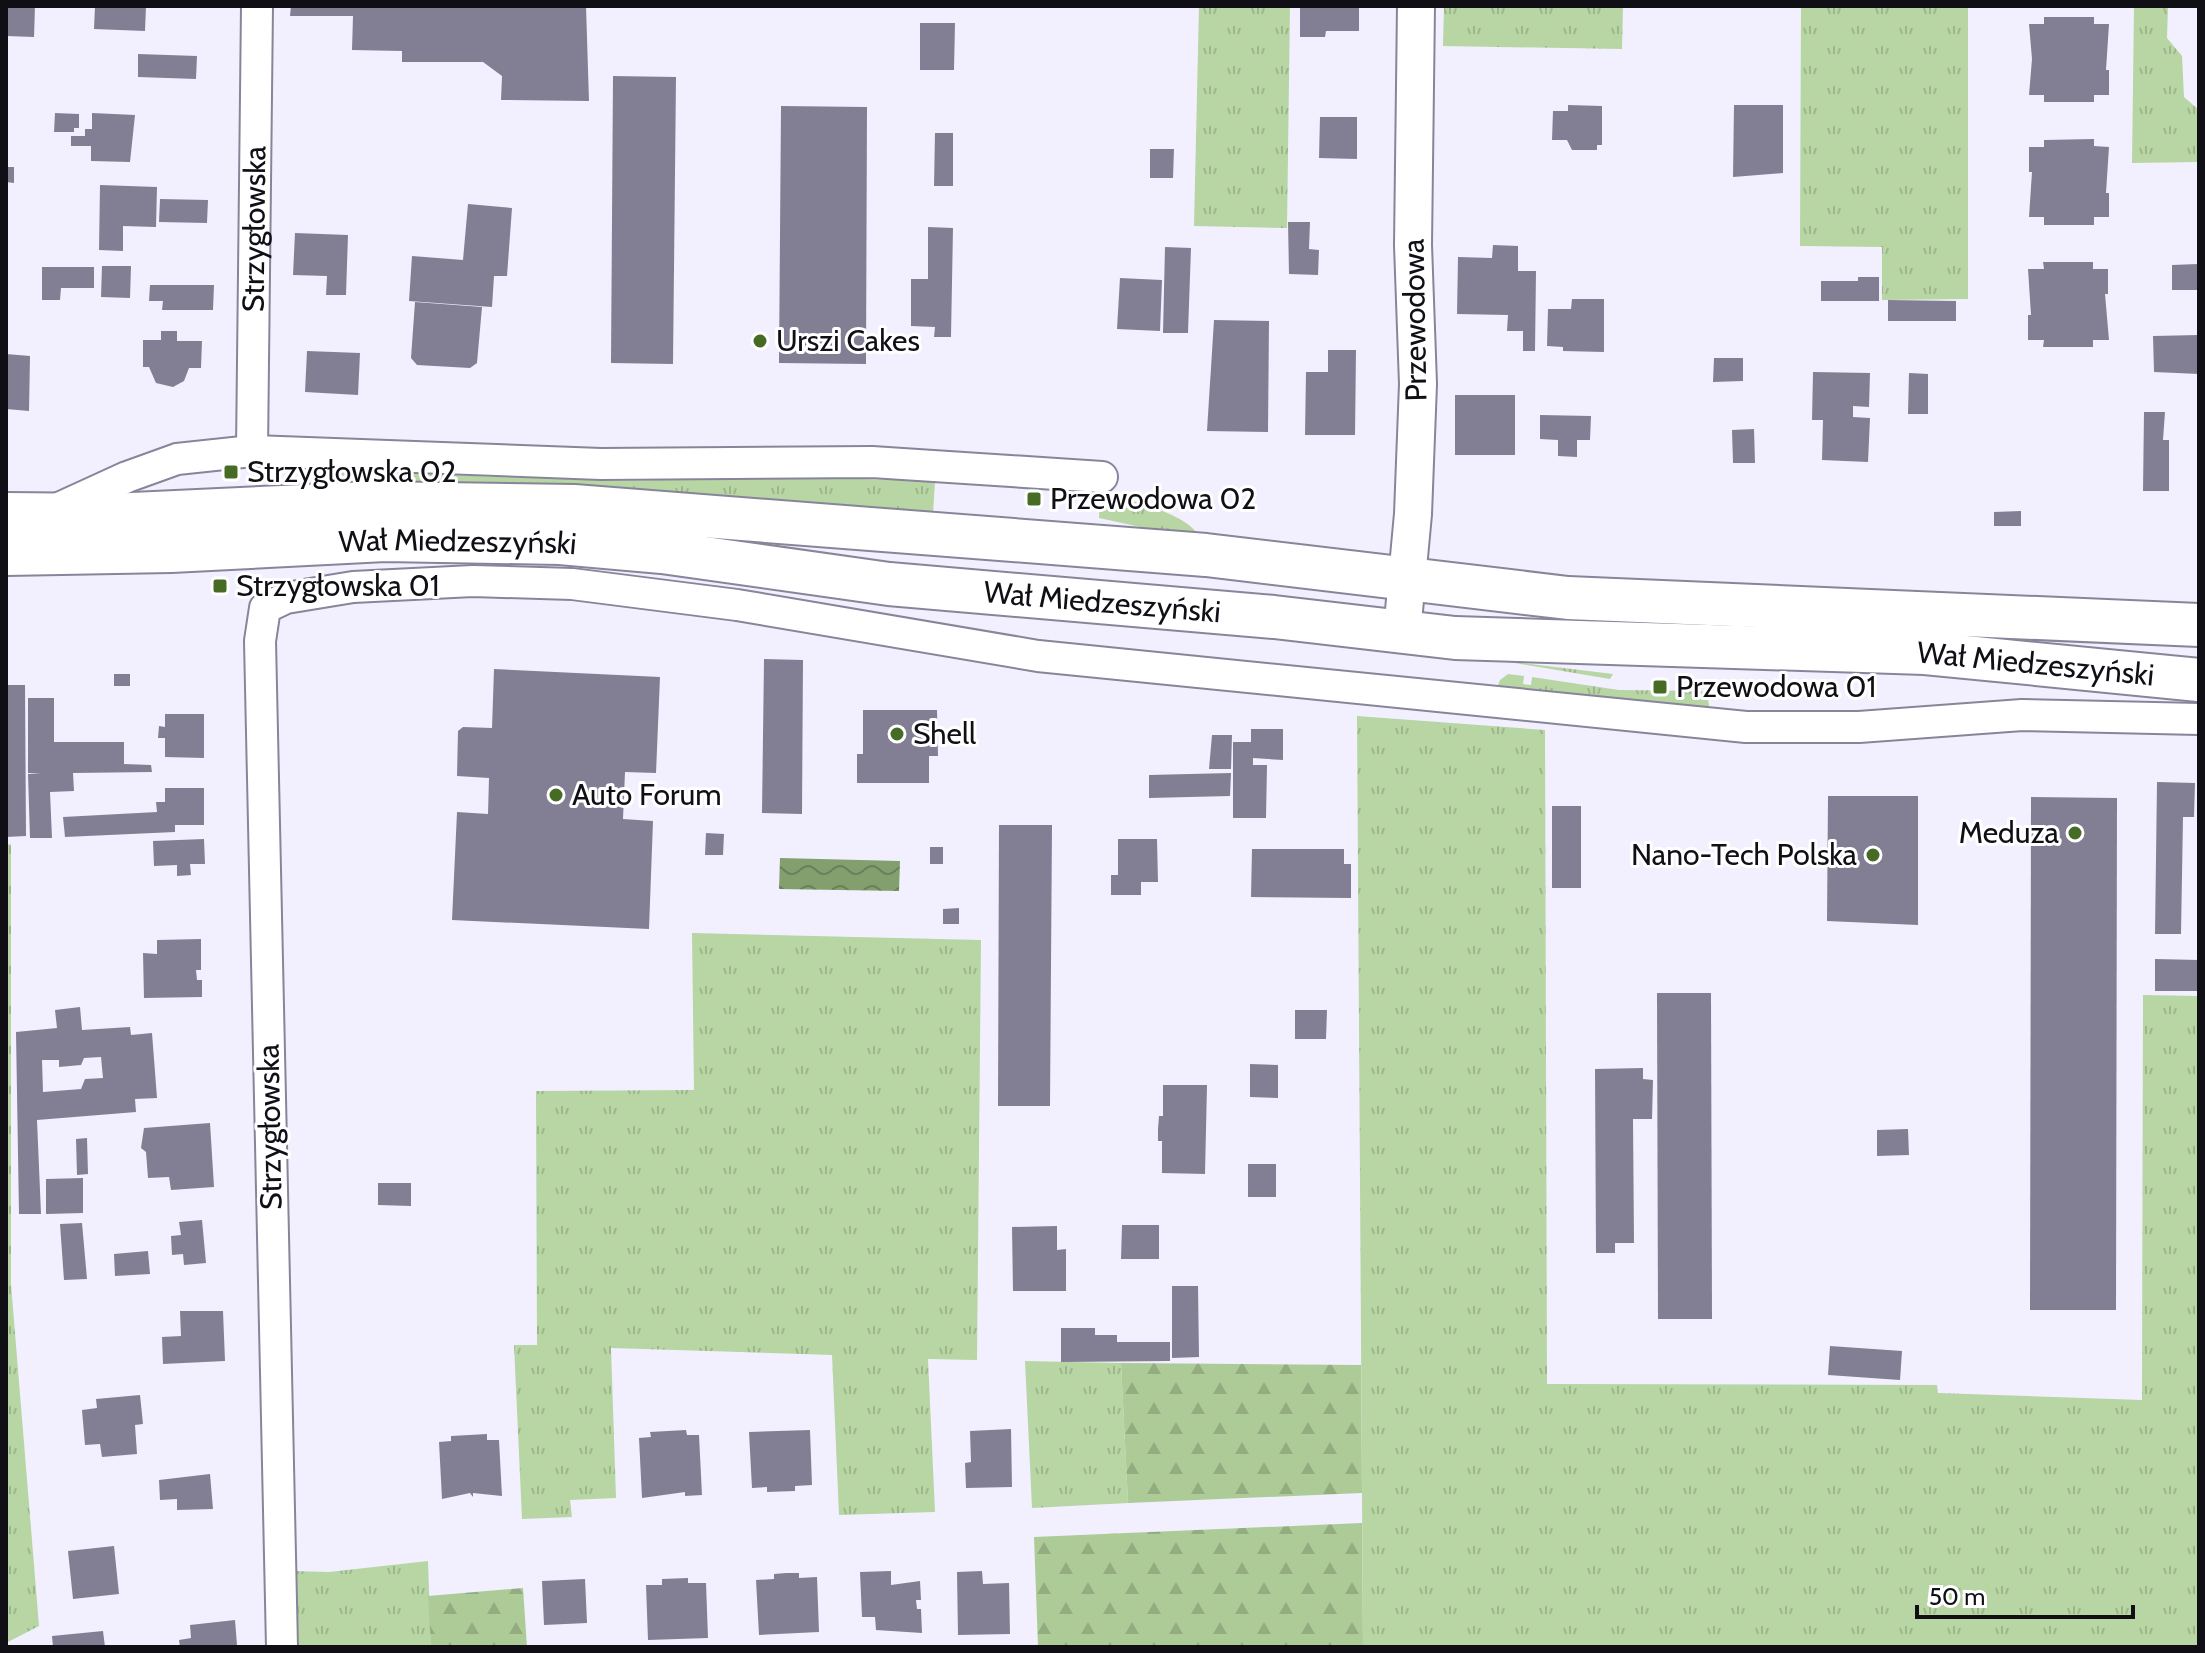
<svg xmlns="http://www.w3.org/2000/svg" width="2205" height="1653" font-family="Cabin,sans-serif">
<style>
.grass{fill:url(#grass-tufts)}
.forest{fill:url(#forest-firs)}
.water{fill:url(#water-waves)}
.building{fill:#827f94;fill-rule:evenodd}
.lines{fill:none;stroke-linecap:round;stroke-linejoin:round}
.minor-casing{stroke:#87859a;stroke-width:34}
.tertiary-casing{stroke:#87859a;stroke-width:40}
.secondary-casing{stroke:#87859a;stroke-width:46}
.minor{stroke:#fff;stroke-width:30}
.tertiary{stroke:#fff;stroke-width:36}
.secondary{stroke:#fff;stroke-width:42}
.poi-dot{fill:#466b25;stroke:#fff;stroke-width:3}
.labels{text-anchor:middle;stroke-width:6;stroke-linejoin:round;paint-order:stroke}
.street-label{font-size:30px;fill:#100f16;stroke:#fff}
.poi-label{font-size:30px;fill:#100f16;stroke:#fff;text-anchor:start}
</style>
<defs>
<pattern id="grass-tufts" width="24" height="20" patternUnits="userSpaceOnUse" patternTransform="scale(2)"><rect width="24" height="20" fill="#b8d5a4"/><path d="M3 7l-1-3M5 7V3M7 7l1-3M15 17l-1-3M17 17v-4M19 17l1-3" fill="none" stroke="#9db68c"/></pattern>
<pattern id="forest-firs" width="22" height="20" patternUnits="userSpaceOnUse" patternTransform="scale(2)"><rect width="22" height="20" fill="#accb97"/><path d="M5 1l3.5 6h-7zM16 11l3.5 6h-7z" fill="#93ad81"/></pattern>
<pattern id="water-waves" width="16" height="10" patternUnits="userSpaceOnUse" patternTransform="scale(2)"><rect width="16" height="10" fill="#829f6d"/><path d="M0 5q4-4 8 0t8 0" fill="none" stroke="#698059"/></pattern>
</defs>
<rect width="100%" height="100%" fill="#f2f0fe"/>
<g class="grass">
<path d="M1199,6H1290L1287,228L1194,226Z"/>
<path d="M1444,6H1623L1622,49L1443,46Z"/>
<path d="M1801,6H1968V299L1882,300V247L1800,246Z"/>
<path d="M2134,6H2168L2167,38L2182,56L2184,97L2199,110V162L2132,163Z"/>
<path d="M338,471L618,481L791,477L935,481L933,514L627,491L420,483L338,475Z"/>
<path d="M1100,494C1124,497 1187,514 1198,535L1168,533L1099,518Z"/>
<path d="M1497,660L1613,674L1610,679Z"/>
<path d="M1508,674L1524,676L1523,684L1531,685L1532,677L1619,690L1702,691L1707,695L1710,710L1497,688L1500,680Z"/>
<path d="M1357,716L1545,730L1547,1384L1937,1385L1938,1393L2142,1400L2143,995L2199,996V1647H1363Z"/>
<path d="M11,844V1284L39,1626L6,1643V845Z"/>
<path d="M692,933L981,940L977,1360L928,1359L935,1512L839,1515L832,1355L611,1348L616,1498L570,1500L572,1517L522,1519L514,1345H537L536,1091L694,1090Z"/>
<path d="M1025,1361L1121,1363L1128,1503L1032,1508Z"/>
<path d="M428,1561L431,1647H293V1571L329,1572Z"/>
</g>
<g class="forest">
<path d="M1121,1363L1361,1365L1362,1493L1128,1503Z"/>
<path d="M1362,1523L1363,1647H1038L1034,1537Z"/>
<path d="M523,1588L527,1647H431L428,1596Z"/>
</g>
<path class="water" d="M780,858L900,861L899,891L779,889Z"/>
<g class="building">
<path d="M6,6H35L34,37L6,36Z"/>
<path d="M95,6H146L145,31L94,29Z"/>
<path d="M291,6H586L589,101L501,100L502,76L483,62H402V51L352,50L353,16H290Z"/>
<path d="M1300,6H1359V31H1326L1325,37H1300Z"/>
<path d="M2044,17H2094V24H2109L2106,70H2109V95H2094V102H2044V95H2029L2032,59L2029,24H2044Z"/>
<path d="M920,23H955L954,70H920Z"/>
<path d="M138,54L197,56L196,79L138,77Z"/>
<path d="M613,76L676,77L673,364L611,363Z"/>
<path d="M1568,105L1602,106V145H1597V150H1572L1567,140H1552L1553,111H1568Z"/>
<path d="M1734,105H1783V173L1733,177Z"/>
<path d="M781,106L867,107L866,364L779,363Z"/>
<path d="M55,113L79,114V128H74V132H54Z"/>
<path d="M92,113L135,115L130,162L91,161V146H71V136H85V129H92Z"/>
<path d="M1320,117H1357V159L1319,158Z"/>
<path d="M935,133H953V186H934Z"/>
<path d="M2094,139V146L2109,147L2106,193H2109V217H2094V225H2044V217H2029L2032,172H2029V147H2044V140Z"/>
<path d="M1150,149H1174L1173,178H1150Z"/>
<path d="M6,167H14V183L6,182Z"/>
<path d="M100,185L157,187L156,227L123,226V251L99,250Z"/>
<path d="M160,199L208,200L207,223L159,222Z"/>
<path d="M468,204L512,208L507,276H494L492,307L409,301L412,256L463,260Z"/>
<path d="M1288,222H1310L1309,249L1319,250L1318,275L1289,274Z"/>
<path d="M928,227L953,228L951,337H934L935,327L911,326V279H928Z"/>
<path d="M295,233L348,235L346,295H326L327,276L293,275Z"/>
<path d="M1493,245L1518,246V271H1536L1535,351H1523V331H1507L1508,315L1457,314L1458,257L1492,258Z"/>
<path d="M1165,247L1191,248L1188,333H1163Z"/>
<path d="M2043,262H2093V269H2108V294H2105L2109,340H2093V347H2043L2044,340H2028V315H2031L2028,269H2044Z"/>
<path d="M2198,264L2199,290H2172V265Z"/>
<path d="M102,266H131L130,298L101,297Z"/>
<path d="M42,267H94V288H61L60,300H42Z"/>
<path d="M1858,277H1879V301H1821V281H1858Z"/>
<path d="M1120,278L1162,280L1160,331L1117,329Z"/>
<path d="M150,285H214L213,310H162L163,301H149Z"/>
<path d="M1572,299H1604V352L1563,351V347L1547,346L1548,309H1571Z"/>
<path d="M1888,300L1956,301V321H1888Z"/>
<path d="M415,302L482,307L477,363L470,368L417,365L411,358Z"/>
<path d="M1214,320L1269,321L1268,432L1207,431Z"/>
<path d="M161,331H177V341H202L201,368H189L184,381L173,387L156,383L149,367H143V340H161Z"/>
<path d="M2199,335V374L2154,372L2153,336Z"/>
<path d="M1328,350H1356L1355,435H1305L1306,372H1328Z"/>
<path d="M307,351L360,353L358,395L305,392Z"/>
<path d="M6,354L30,356L29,411L6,409Z"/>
<path d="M1714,358H1743V381L1713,382Z"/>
<path d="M1813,372L1870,373L1869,407L1853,406V417L1870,418L1868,462L1822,460L1823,420H1812Z"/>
<path d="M1909,373L1928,374V414H1908Z"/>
<rect x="1455" y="395" width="60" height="60"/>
<path d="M2144,412H2165L2163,440H2169V491H2143Z"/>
<path d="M1540,415L1591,416L1590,440H1577V457L1558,456V440L1540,439Z"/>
<path d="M1754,429L1755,463H1733L1732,430Z"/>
<path d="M2021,511V526H1994V512Z"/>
<path d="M764,659L803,660L802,814L762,813Z"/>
<path d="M494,669L660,677L656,773L625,772L623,819L653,821L649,929L452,920L457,812L488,814L489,778L457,776L458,731L463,727L492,728Z"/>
<rect x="114" y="674" width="16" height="12"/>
<path d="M6,685H25L26,836L6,837Z"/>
<path d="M28,698H54V742H124V764L151,765L152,772L73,773L74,791L50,792L52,838H30L28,774H41L28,773Z"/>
<path d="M863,710H937L938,756H929V783H857V754H863Z"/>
<path d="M165,714H204V758L165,757V738H158L159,726L165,727Z"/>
<path d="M1251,729H1283V760L1253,758V765H1267L1266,818H1233V742H1251Z"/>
<path d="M1212,735H1232L1231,769H1209Z"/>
<path d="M1231,773L1230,796L1149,798V775Z"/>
<path d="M2157,782L2195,783L2194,817H2183L2181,934H2155Z"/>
<path d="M165,788H204V825H175V832L65,837L63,817L157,812L156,802H165Z"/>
<path d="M1828,796H1918V925L1827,921Z"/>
<path d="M2031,797L2117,798L2116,1310H2030Z"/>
<rect x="1552" y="806" width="29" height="82"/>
<path d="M999,825H1052L1050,1106H998Z"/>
<path d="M706,833L724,834L723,855H705Z"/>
<path d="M204,839L205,864H190L191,875L177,876V865L154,866L153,841Z"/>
<path d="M1118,839H1157L1158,882H1141V895H1111V875H1118Z"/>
<rect x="930" y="847" width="13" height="17"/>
<path d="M1252,849H1344V864H1351V898L1251,897Z"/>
<path d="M959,908V924H943V909Z"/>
<path d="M201,939V970H196L197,980H202V997L144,998L143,953L157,954V940Z"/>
<path d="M2155,959L2199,960V991H2155Z"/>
<path d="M1657,993H1711L1712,1319H1658Z"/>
<path d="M80,1007L82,1030L130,1027L131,1035L152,1033L157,1098L135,1099L136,1112L37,1120L41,1214H19L16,1032L57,1028L55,1010ZM101,1057L103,1078L85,1079L81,1089L43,1092L42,1060H59V1067L81,1065L84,1058Z"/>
<path d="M1295,1010H1327L1326,1039H1295Z"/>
<path d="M1250,1064L1278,1065V1098L1250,1097Z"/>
<path d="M1643,1068V1079L1653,1080L1652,1119H1633L1634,1243H1615V1253H1596L1595,1069Z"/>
<path d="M1163,1085H1207L1205,1174L1162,1173V1141H1158V1129L1159,1116H1163Z"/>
<path d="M210,1123L214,1187L171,1190L169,1177L148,1178L146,1152L141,1148L144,1128Z"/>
<path d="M1908,1129L1909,1155L1877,1156V1130Z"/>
<path d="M87,1138L88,1174L77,1175L76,1139Z"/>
<rect x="1248" y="1164" width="28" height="33"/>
<path d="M83,1178V1213L46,1214V1179Z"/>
<path d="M378,1183H411V1206L378,1205Z"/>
<path d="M202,1220L206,1263L184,1265L183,1254L172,1255L171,1236L181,1235L179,1222Z"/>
<path d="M82,1223L87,1279L64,1280L60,1224Z"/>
<path d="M1122,1225H1159V1259H1121Z"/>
<path d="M1057,1226V1250L1066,1249V1291H1013L1012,1227Z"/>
<path d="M148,1251L150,1274L115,1276L114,1254Z"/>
<path d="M1172,1286H1198L1199,1357L1172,1358Z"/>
<path d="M180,1311H223L225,1361L163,1364L162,1337L181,1336Z"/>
<path d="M1061,1328H1095V1335H1117V1342H1170V1361L1061,1362Z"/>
<path d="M1830,1346L1902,1351L1900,1380L1828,1375Z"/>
<path d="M140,1395L143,1424L135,1425L137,1454L102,1457L100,1444L85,1445L82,1410L97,1408L96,1399Z"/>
<path d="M1011,1429L1012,1487L966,1488L965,1463L971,1462L970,1431Z"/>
<path d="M686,1430L687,1435H699L702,1495L685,1496V1492L642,1498L639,1438L651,1437L650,1432Z"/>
<path d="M810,1430L812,1485L795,1486V1491L767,1492V1487L752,1488L749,1432Z"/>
<path d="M487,1434V1440H499L502,1496L473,1493V1497L470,1493L442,1499L439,1442L451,1441V1436Z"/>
<path d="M210,1474L213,1509L177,1510V1499L160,1500L159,1480Z"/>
<path d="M114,1546L119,1594L73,1599L68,1551Z"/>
<path d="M891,1571V1585L920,1581L921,1600H916L917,1609H921L922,1633L876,1630L875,1617H862L860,1572Z"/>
<path d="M982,1571L983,1584L1009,1583L1010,1634L958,1635L957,1572Z"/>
<path d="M786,1573H799V1578L817,1577L819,1632L759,1635L756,1580L774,1579V1574Z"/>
<path d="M688,1578V1583H706L708,1638L648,1640L646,1585H662V1579Z"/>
<path d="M585,1579L587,1623L544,1625L542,1581Z"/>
<path d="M235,1620L237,1645L180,1647L179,1640L191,1638L190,1625Z"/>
<path d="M103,1631L105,1647H53L52,1636Z"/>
</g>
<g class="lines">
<g class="minor-casing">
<g id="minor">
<path id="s1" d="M252,451L257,6"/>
<path d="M57,509L127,477L177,459L252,451L601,464L872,462L1102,477"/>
<path d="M282,1647L260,641L265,608L286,598L353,587L473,581L572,584L737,605L1038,656L1746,727H1859L2022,715L2199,719"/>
</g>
</g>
<g class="tertiary-casing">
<path id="tertiary" d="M1402,632L1413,514L1418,384L1413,245L1416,6"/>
</g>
<g class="secondary-casing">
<g id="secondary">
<path d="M6,514L111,515L369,503L574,506L1206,555L1568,598L2199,625"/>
<path id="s2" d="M6,554L171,551L385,540L560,543L662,552L889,584L1274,617L1455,638L1925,653L2199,680"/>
</g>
</g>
<use href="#minor" class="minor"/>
<use href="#tertiary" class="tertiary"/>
<use href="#secondary" class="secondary"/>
</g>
<g class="poi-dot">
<circle cx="760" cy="341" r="8"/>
<rect x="223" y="464" width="16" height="16" rx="4"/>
<rect x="1026" y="491" width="16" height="16" rx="4"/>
<rect x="212" y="578" width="16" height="16" rx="4"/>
<rect x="1652" y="679" width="16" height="16" rx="4"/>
<circle cx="897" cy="734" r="8"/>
<circle cx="556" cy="795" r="8"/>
<circle cx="2075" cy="833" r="8"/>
<circle cx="1873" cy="855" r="8"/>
</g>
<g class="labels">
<g class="street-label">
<text dy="10" stroke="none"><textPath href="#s1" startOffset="222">Strzygłowska</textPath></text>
<text transform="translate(1415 320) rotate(-91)" y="10">Przewodowa</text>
<text dy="10" stroke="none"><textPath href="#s2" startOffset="452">Wał Miedzeszyński</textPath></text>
<text dy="10" stroke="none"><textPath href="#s2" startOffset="1100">Wał Miedzeszyński</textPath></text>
<text dy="10" stroke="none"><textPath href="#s2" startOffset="2036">Wał Miedzeszyński</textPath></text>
<text transform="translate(270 1127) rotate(-91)" y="10">Strzygłowska</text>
</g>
<g class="poi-label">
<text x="776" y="351">Urszi Cakes</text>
<text x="247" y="482">Strzygłowska 02</text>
<text x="1050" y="509">Przewodowa 02</text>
<text x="236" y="596">Strzygłowska 01</text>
<text x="1676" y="697">Przewodowa 01</text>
<text x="913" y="744">Shell</text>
<text x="572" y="805">Auto Forum</text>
<text x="2059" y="843" text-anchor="end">Meduza</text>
<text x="1857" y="865" text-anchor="end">Nano-Tech Polska</text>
</g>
</g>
<rect width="2205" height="1653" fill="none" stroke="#100f16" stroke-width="16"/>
<path d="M1917 1605v12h216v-12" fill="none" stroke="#100f16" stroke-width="4"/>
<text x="1929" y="1605" font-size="24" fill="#100f16" stroke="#ffffff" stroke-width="6" paint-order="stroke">50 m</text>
</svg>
